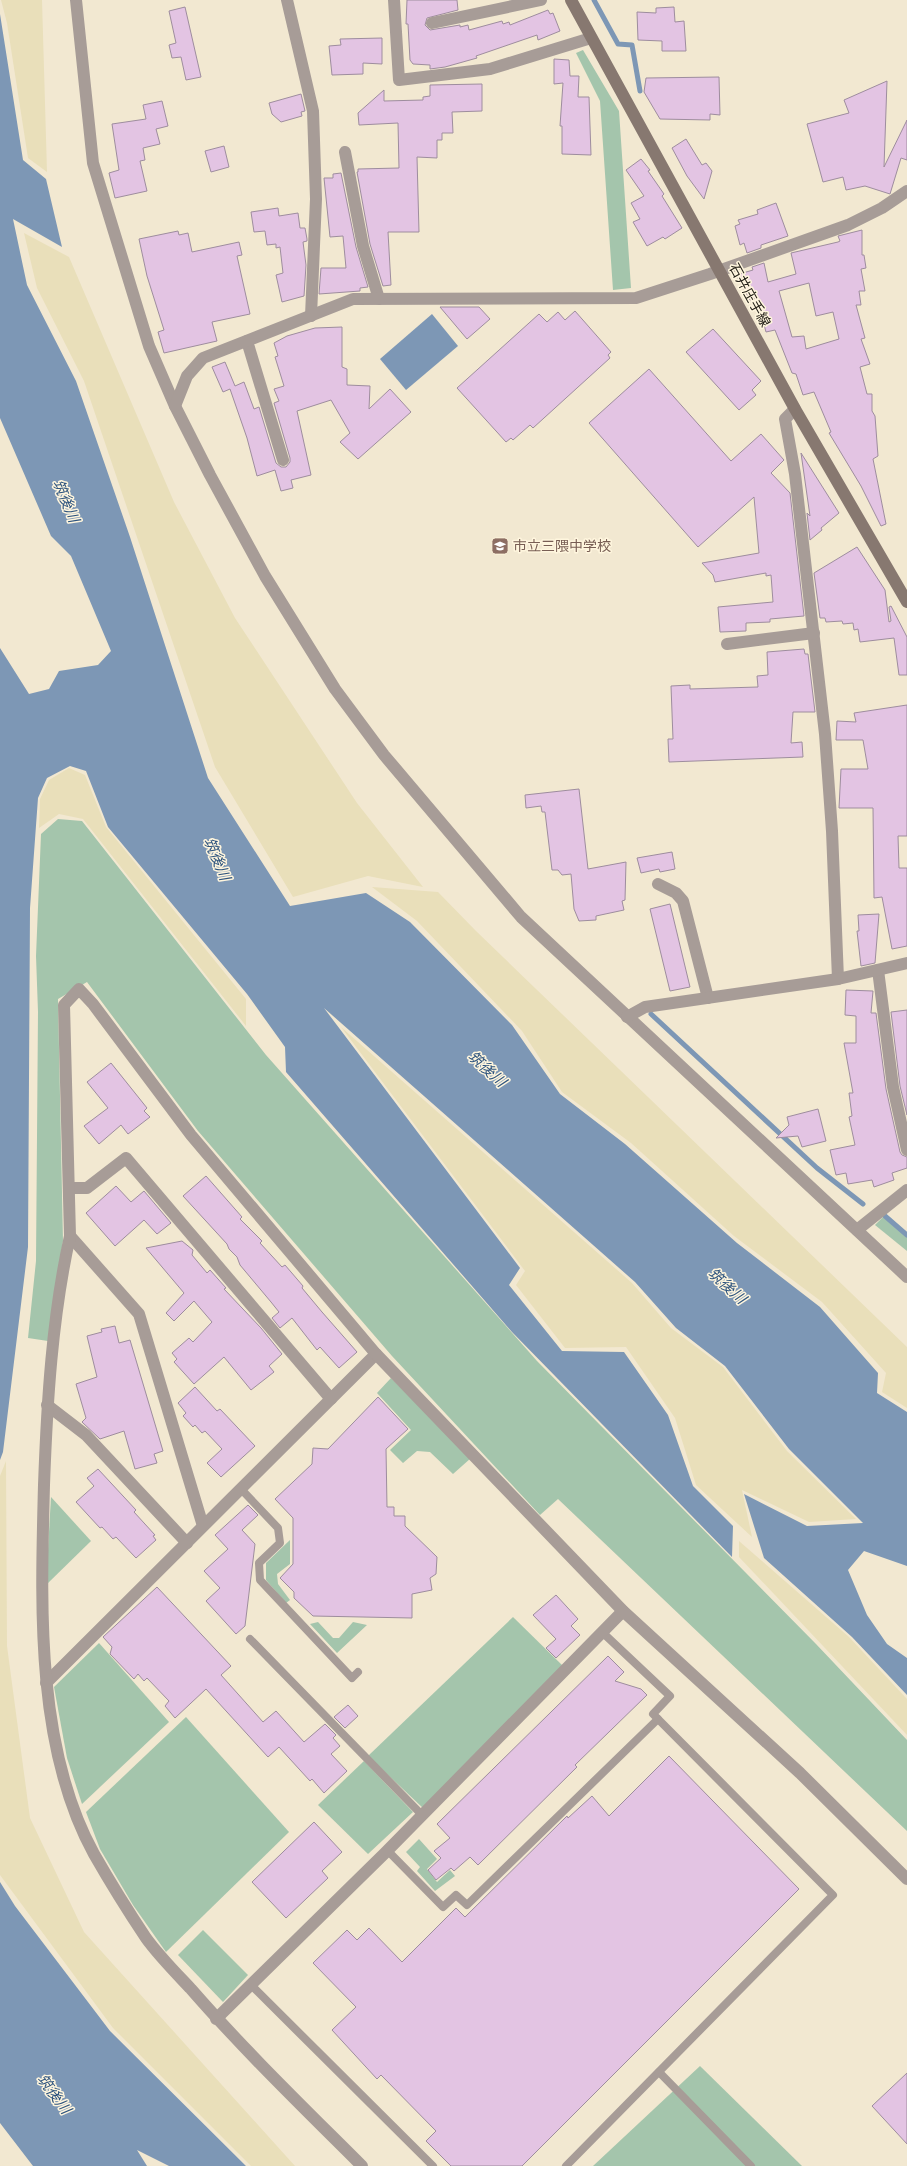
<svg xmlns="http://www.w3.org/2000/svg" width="907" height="2166" font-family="'Nunito Sans','Noto Sans JP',sans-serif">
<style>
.green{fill:#a4c5ac}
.sand{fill:#e9dfba}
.water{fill:#7d97b5}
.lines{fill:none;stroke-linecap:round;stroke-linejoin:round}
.stream{stroke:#7d97b5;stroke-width:5}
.building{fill:#e3c4e3;stroke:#9e8d9e;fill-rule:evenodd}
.lane{stroke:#a79c97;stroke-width:8}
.street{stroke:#a79c97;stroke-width:12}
.secondary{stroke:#877870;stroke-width:12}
.labels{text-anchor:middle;stroke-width:3;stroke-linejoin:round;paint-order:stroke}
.street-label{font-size:14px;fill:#242018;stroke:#fff6de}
.education-label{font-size:14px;fill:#785e54;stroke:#fff6de;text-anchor:start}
.water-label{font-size:15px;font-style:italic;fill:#2d537e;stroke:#fff6de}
</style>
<rect width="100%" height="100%" fill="#f2e8d1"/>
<g class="green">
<path d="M583,50L619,111L631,288L613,290L600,101L576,53Z"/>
<path d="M58,819L82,821L266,1055L537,1361L816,1644L907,1740V1831L558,1499L540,1515L392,1356L198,1131L87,982L58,999L63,1241L48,1341L28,1338L36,1261L38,1012L36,956L41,834Z"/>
<path d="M883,1217L907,1237V1251L875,1225Z"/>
<path d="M391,1378L471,1458L453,1474L430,1452L417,1451L403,1463L390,1450L411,1430L377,1393Z"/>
<path d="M51,1497L91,1541L46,1585Z"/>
<path d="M290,1540V1564L277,1574L278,1584L290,1600L286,1603L266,1580V1563Z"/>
<path d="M513,1617L563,1666L424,1809L368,1756Z"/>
<path d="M318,1622L333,1638H339L353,1622L367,1625L337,1653L310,1624Z"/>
<path d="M99,1643L169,1722L82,1804L67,1758L54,1687Z"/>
<path d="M186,1717L289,1832L166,1952L133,1905L100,1849L86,1812Z"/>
<path d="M364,1761L413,1812L368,1854L318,1805Z"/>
<path d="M419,1839L437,1859L427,1869L437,1882L450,1870L455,1876L435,1891L417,1871L420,1867L406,1852Z"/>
<path d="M203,1930L248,1975L223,2002L178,1955Z"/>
<path d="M700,2066L802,2166H593Z"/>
</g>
<g class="sand">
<path d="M1,0H42L47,172L28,158L7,23Z"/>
<path d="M24,233L69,257L174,502L235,618L357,803L423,887L368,876L293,897L215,767L84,381L37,288Z"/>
<path d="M69,768L85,775L106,827L246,999V1026L83,819L59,814L39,828L40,799L49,780Z"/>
<path d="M372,887L438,892L476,931L907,1347V1408L882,1392L886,1373L822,1302L734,1236L631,1143L562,1092L522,1031L417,921Z"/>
<path d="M341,1027L632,1283L671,1328L723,1367L787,1451L856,1519L809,1522L742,1490L752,1537L696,1485L675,1418L626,1347L565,1348L516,1285L525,1271Z"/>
<path d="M6,1461L7,1646L30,1818L84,1932L295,2166H251L113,2028L0,1875V1476Z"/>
<path d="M739,1541L849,1637L907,1699V1735L739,1557Z"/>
</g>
<g class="water">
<path d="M0,14L23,160L46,179L62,247L13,219L27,285L76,381L130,537L208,778L290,906L366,893L410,922L512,1025L560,1094L625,1144L737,1243L820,1307L878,1373L877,1393L907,1412V1566L864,1551L848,1570L867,1615L887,1644L907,1658V1695L852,1637L764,1558L744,1494L807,1526L863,1523L789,1449L725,1366L676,1328L635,1282L324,1008L520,1268L509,1285L562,1351L624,1352L668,1415L693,1486L733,1526L732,1557L512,1332L286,1072L285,1047L247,994L108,827L86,771L70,766L47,778L38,798L30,908L28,1247L3,1452L0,1460V648L29,694L49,689L59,671L98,665L111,651L71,556L51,536L0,418Z"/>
<path d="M432,314L458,346L406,390L380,359Z"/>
<path d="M0,1882L15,1906L110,2031L246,2166H169L137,2150L147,2166H33L0,2123Z"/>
</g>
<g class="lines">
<g class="stream">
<path d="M594,0L618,44L632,45L640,91"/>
<path d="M651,1014L817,1168L863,1204"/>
<path d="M885,1216L907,1235"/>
</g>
</g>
<g class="building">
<path d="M407,0H457L458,10L427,18L425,25L430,30L460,25V27L468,25L469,30L502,21L503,24L509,22L510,25L548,10L550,14L553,13L560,31L538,40L537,35L476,56L477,58L445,67L430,69V65L413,64L410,60L408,24H406Z"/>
<path d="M185,7L201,77L186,80L181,57L172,58L169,45L176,43L169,11Z"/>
<path d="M674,7L675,22L684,21L686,51H662V41L638,40L637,12L656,13V8Z"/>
<path d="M382,38V64L363,63V74L332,75L329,46L341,45L340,39Z"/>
<path d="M554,59L569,60L570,76H579L578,97H589L591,155L562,154V126H560L563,83L554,84Z"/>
<path d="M719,77L720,115L710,114V120L660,119L644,92L646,78Z"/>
<path d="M887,81L884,167L907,120V160L901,158L890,194L865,186L846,190L843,177L823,182L807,124L849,113L844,100Z"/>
<path d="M482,84V111L452,112L453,133H442V140H437V158L417,157L419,232H388L391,285L383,286L370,244L357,172H358V169L399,168L398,123L359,125L358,113L384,90V101L423,100V97L430,96V85Z"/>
<path d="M301,94L305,111L301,112L302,116L281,122L272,114L269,103Z"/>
<path d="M162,101L168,126L156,129L160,144L143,148L145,160L140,161L147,191L115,198L109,173L119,170L112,124L146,119L143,105Z"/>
<path d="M686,139L702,165L706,163L712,171L704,199L687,176L672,148Z"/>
<path d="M224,146L229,167L211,172L205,151Z"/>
<path d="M641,159L650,170L648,171L664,194L662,196L682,228L665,239L663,237L647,246L633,222L640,219L631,203L644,196L626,170Z"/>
<path d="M341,173L356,247L368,287L360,288V291L319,294L321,268H346L343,236L330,237L324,178H333V174Z"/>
<path d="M776,203L788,236L761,245V248L747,253L744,243L740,245L735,226L740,224L738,220L758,214L757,210Z"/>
<path d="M278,208L279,216L298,213L300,228H305L307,239V241L303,242L306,265L304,296L282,302L276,275L283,273L280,247L276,248V244L267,245L265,231L254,232L251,212Z"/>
<path d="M862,230V255H864L866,268L861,269L865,291H859L861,305H856L865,338L861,339L870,364L860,367L867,394H872V411L875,416L878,456L873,459L886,524L881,526L861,486L829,433L831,432L814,392L803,395L796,374L792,373L775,330L766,332L757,298L750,300L736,275L753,270L752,267L764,263L768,282L796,274L791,253L838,242L840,241L838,236ZM809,283L816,316L833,312L839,339L806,349L804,336L792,337L779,291Z"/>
<path d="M178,231L179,235L188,233L192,252L239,242L242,255L237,256L250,314L212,322L217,341L164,353L158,332L164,330L147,276L139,239Z"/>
<path d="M440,307H479L490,319L467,339Z"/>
<path d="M575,311L611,352L608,355L610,358L533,428L530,425L513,440L511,438L506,442L457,388L539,314L547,322L558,312L565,320Z"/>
<path d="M342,327V367L347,369V385L370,386L369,409L390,389L411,412L358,459L340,442L350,433L331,400L297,411L311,475L291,480L293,488L281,491L275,470L257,476L247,438L230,389L223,392L212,367L225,362L235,386L244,382L254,409L259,407L276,463L281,467H286L290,462V458L274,403L279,401L274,389L284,386L275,357L278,356L274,343L287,336L315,328Z"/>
<path d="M713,329L761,381L752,390L756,395L739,410L686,352Z"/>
<path d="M649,369L731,461L761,434L784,460L771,473L790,493L804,616L770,619V622L746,623V631L720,632L718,607L773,602L771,575L766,576V573L715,582L713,575L702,563L759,553L754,497L698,547L589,423Z"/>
<path d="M801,453L839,513L821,528L822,530L810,540L807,513L810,516Z"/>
<path d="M857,547L885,590L889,622L891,621L889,607L891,606L907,637V675H899L894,638L860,642L858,629L854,630L853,623L843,624L842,621L826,622L825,618H820L814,573Z"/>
<path d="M804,649L805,654H808L815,712H793L791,743L802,742L803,757L669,762L668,739H673L671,686L690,685V689L758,687L757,676L768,675L767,652Z"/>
<path d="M907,705V836H898L899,868H907V946L892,949L882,897L874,898L873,808H839L841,769H868L863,740H836L837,721L856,722L854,713Z"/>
<path d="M579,789L588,869L626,862L625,900L622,901L624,910L596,916V920L579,921L574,909L571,874L562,875L558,870H552L545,812H542L541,806L526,808L525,795Z"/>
<path d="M672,852L675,869L660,872L659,869L641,873L637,858Z"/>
<path d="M670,904L690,987L670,991L650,909Z"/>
<path d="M879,914L875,963L861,966L857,931H859L858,915Z"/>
<path d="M846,990L873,991L871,1013H876L886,1089L900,1152L902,1155L907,1157V1168L892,1173L894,1180L874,1187L872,1180L848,1184L846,1173L836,1175L830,1150L855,1145L849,1117L852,1116L849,1093H853L844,1043H856V1016L845,1015Z"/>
<path d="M907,1010V1115L900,1086L891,1012Z"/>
<path d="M111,1063L147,1108L144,1111L150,1117L128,1134L121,1125L99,1144L84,1126L108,1108L87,1082Z"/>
<path d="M818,1109L826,1141L802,1147L798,1136L776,1138L789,1125L787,1117Z"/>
<path d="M206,1176L242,1217L240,1219L262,1241L260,1243L282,1267L285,1265L303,1286L302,1288L322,1312L357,1352L339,1368L320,1347L317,1350L292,1318L280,1328L272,1318L279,1312L271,1302L240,1265L237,1257L229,1249L227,1244L183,1196Z"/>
<path d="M116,1186L131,1202L144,1191L171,1223L157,1234L144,1220L115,1246L86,1213Z"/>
<path d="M182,1241L193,1250L192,1255L207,1273L210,1270L226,1288L224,1289L261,1328L282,1354L269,1366L274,1372L251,1390L224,1357L194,1384L174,1362L177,1359L172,1353L189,1338L193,1342L212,1322L194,1301L174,1321L166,1313L184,1293L146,1248Z"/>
<path d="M115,1326L119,1343L130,1340L163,1451L154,1454L157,1463L135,1469L124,1431L100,1439L82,1422L86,1418L76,1384L97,1377L87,1336L102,1332L101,1329Z"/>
<path d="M195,1387L217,1411L220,1409L255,1446L221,1477L207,1463L222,1449L205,1431L202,1433L195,1425L193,1427L183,1416L186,1413L178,1403Z"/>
<path d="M378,1397L408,1429L386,1449L387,1507H394V1516H405V1526L437,1557L436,1574L430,1578L432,1590L412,1594V1618L313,1616L294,1598V1592L280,1578L293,1564V1518L275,1499L312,1464L313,1448L328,1449Z"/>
<path d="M98,1469L136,1510L134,1512L155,1535L153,1536L156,1540L136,1558L116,1537L113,1539L102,1527L100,1528L76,1502L94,1486L87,1478Z"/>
<path d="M248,1505L258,1515L242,1530L255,1544L245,1626L236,1634L206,1601L220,1588L204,1571L228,1549L215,1535Z"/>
<path d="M157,1587L231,1666L221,1675L263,1722L276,1711L304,1742L325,1724L336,1735L333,1738L340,1746L331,1754L347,1771L324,1793L312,1779L310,1781L279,1747L268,1757L206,1689L175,1718L165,1706L169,1701L147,1678L144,1681L138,1674L134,1679L110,1654L112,1647L103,1637Z"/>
<path d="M556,1595L578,1619L571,1626L580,1635L556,1658L546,1648L556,1639L533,1615Z"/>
<path d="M608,1656L624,1672L615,1681L641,1689L647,1695L575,1765L577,1767L478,1865L470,1857L454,1871L451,1868L436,1880L428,1870L441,1858L434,1851L450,1838L437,1824Z"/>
<path d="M348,1705L358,1716L345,1728L334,1717Z"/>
<path d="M669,1756L799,1889L522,2166H451L426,2141L436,2131L381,2075L377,2079L332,2030L356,2007L313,1963L347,1930L357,1940L369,1928L402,1962L456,1908L465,1917L567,1816L568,1818L592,1796L609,1816Z"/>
<path d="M314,1822L342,1852L322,1871L328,1878L286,1918L252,1882Z"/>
<path d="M907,2073V2144L872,2106Z"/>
</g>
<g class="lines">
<g class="lane">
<path d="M241,1489L278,1528L280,1543L259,1563L260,1580L352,1678L358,1672"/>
<path d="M250,1639L422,1815"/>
<path d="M387,1850L443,1907L456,1895L467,1905L658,1719"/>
<path d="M251,1985L433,2166"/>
<path d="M659,2072L751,2166"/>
<path d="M566,2166L833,1895L653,1714L670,1696L602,1632"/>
</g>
<g class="street">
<path d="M76,0L93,163L149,346L175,406L210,475L265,576L335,689L384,755L521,917L907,1277"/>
<path d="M287,0L313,111L316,199L311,316"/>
<path d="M394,0L399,80L490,69L591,38"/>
<path d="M432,23L541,0"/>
<path d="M345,152L363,246L379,299"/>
<path d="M247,341L283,460"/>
<path d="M175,406L187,376L203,358L353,299L636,298L710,274L848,225L882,208L907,191"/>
<path d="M795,409L785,419L795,474L825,734L832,831L838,979"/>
<path d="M727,644L814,633"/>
<path d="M658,884L676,893L683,901L708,998"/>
<path d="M878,970L893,1087L907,1150"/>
<path d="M627,1017L645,1007L838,979L907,963"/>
<path d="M69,1188H87L126,1158L331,1399"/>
<path d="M857,1230L907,1190"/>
<path d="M70,1236L139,1314L203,1526"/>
<path d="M47,1405L86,1435L187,1543"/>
<path d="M46,1683L376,1354"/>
<path d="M216,2019L385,1853L623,1611"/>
<path d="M362,2166C304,2108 245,2051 191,1989C176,1973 159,1956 146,1938C128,1911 110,1882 94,1854C35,1747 41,1603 44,1485C47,1402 52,1317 70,1236L64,1005L79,989L93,1004L191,1135L376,1354L623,1611L800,1773L907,1879"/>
</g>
<path class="secondary" d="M571,0L795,409L907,602"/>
</g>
<defs>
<g id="school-square" transform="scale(0.9)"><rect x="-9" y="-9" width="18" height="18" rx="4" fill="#8d6e63" stroke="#fff6de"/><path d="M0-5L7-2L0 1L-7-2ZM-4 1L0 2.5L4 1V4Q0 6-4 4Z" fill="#fff"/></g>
</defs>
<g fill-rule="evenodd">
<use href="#school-square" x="500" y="546"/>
</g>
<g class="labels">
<g class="street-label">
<text transform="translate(750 295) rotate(61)" y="5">石井庄手線</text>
</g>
<g class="education-label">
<text x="513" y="551">市立三隈中学校</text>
</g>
<g class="water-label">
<text transform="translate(66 501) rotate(67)" y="5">筑後川</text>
<text transform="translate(217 859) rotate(67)" y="5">筑後川</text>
<text transform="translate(487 1069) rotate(42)" y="5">筑後川</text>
<text transform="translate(727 1286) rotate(42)" y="5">筑後川</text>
<text transform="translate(54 2094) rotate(53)" y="5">筑後川</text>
</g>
</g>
</svg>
